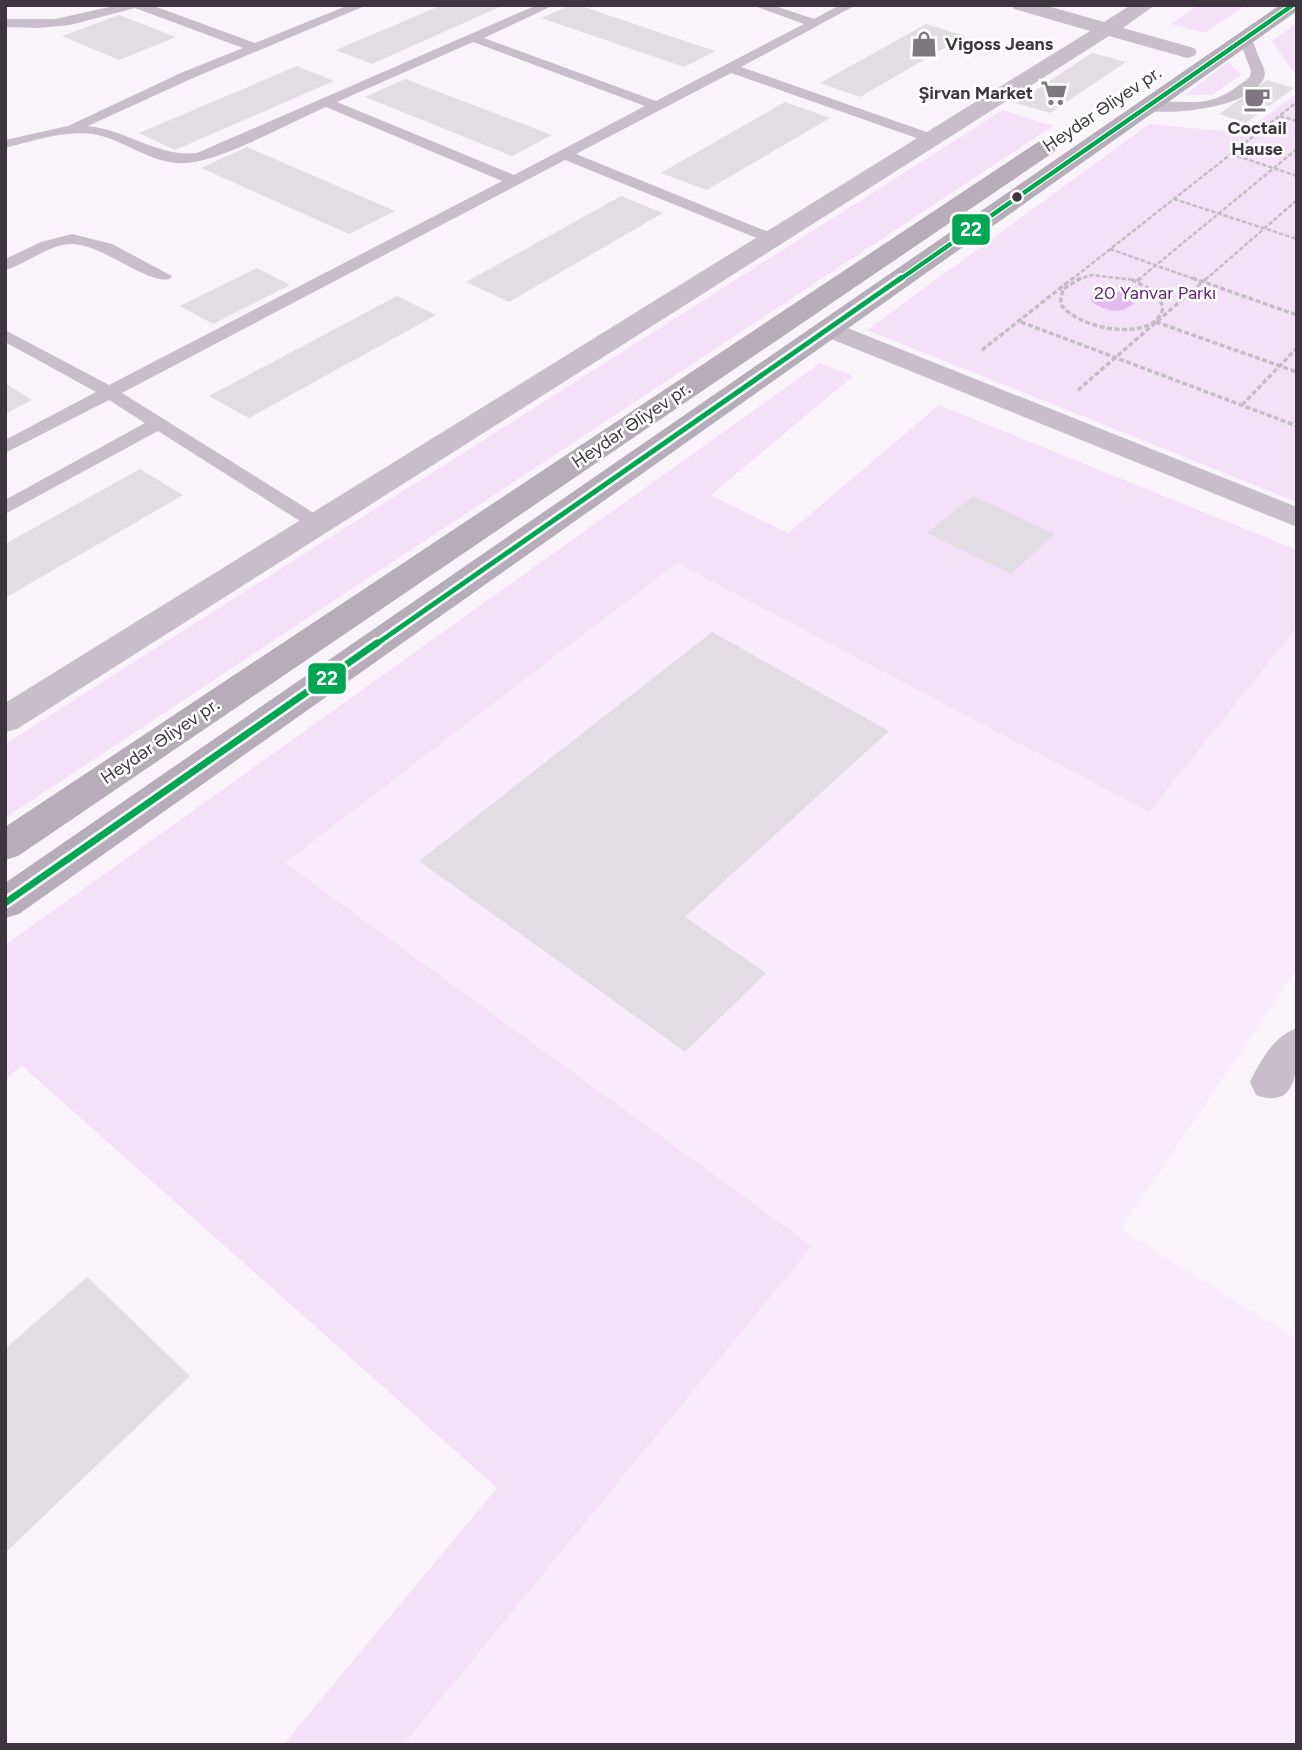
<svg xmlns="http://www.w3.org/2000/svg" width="1302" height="1750" font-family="Figtree,sans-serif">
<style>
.built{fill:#f8ebfc}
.green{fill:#f4e0f9}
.water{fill:#e3baee}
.building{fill:#e2dde3}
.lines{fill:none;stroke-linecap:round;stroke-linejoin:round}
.path-far1{stroke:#c3bdc4;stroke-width:2.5;stroke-dasharray:4.5 2;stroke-linecap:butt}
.path{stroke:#c3bdc4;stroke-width:3.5;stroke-dasharray:5 2.5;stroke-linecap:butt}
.lane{fill:#c7beca;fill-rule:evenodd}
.street{fill:#c7beca;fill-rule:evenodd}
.primary{fill:#b7adb9;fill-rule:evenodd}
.bus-1-far2-casing{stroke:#fff;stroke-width:7}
.bus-1-far1-casing{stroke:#fff;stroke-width:10}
.bus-1-casing{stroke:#fff;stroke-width:12}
.bus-1-far2{stroke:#00a651;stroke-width:4.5}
.bus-1-far1{stroke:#00a651;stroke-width:5}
.bus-1{stroke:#00a651;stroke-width:7}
.bus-dot{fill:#3d363e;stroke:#fff;stroke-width:2.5}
.labels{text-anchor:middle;stroke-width:5;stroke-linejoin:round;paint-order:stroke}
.far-poi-label{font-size:18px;font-weight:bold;fill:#3d363e;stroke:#fff;text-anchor:start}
.far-street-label{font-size:18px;fill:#3d363e;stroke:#fff}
.far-park-label{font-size:18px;fill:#682478;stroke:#fff}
.line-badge{stroke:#fff;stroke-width:2.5}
.badge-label{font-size:19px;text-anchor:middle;font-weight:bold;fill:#fff}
</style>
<rect width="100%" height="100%" fill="#f9f4fa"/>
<path class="built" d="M677,563L1149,812L1297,627V969L1121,1229L1297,1339V1745H403L812,1246L284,864Z"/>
<g class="green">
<path d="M1199,5H1246L1204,33L1171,24Z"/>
<path d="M1297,23V77L1272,41Z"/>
<path d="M1228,62L1241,75L1212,95H1185Z"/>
<path d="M1297,93V502L867,330L1149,124L1244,133Z"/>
<path d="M1003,110L1053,126L5,818V744Z"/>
<path d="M820,363L853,376L711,495L788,533L939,405L1297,550V627L1149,812L677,563L285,863L812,1246L403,1745H283L497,1488L22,1066L5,1079V945Z"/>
</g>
<path class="water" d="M1104,289L1125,293L1132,298L1133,304C1121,315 1104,311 1092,302L1091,296Z"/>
<g class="building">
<path d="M442,5H504L372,64L336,50Z"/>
<path d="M571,5H578L715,51L684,67L541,18Z"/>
<path d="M119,15L176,37L119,60L62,36Z"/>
<path d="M926,24L965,36L860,97L820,83Z"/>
<path d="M1092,53L1126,62L1050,113L1016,103Z"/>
<path d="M297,66L334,81L175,150L139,133Z"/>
<path d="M405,79L552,135L512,156L365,97Z"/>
<path d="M1267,80L1294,88L1246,123L1219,114Z"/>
<path d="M785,102L830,118L707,190L661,173Z"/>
<path d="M247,147L395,211L349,234L201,168Z"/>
<path d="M621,196L663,213L509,302L466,282Z"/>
<path d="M257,268L290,285L213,324L180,306Z"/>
<path d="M397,296L436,315L249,418L209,396Z"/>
<path d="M5,383L32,400L5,414Z"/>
<path d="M140,469L183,495L5,598V544Z"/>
<path d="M973,496L1055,534L1011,574L927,533Z"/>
<path d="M712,632L889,731L685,917L766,973L685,1052L419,861Z"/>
<path d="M87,1277L190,1376L5,1553V1349Z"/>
</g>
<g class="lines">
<g class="path-far1">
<path d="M1280,116L1297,121"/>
<path d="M1231,154L1297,176"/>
<path d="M1174,199L1297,239"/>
<path d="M1110,249L1197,280"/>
<path d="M1071,280L1297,102"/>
<path d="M1077,280L1091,275L1135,280"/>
<path d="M1138,280L1297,149"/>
<path d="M1205,280L1297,200"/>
</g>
<g class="path">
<path d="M1081,278L1063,289L1060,303C1075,329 1156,345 1163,307L1157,293L1129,278"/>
<path d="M1192,278L1297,315"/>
<path d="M1137,281L1141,278"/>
<path d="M1021,322L1297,426"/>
<path d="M1156,322L1297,372"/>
<path d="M982,350L1073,278"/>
<path d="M1078,390L1207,278"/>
<path d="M1242,405L1297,348"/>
</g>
<g class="lane">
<path d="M118,5H151L255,43L349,5H367L193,78L88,126C127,130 157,157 197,153L537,5H554L484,38L656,101L804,24L752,5H772L814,19L840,5H856L741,67L935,135L937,138L930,142L925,141L731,73L576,154L776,235L778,238L776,241H764L565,160L122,393L325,520L328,524L325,528H311L158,431L5,514V500L145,423L109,400L5,453V440L96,392L5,342V330L109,385L502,181L326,107C291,122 221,161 186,163C156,165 133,146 105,137C72,127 38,140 5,148V140L68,126L183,72L243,48L135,8L70,25L39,28L5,27V19H55ZM473,42L645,106L514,175L337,102Z"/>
<path d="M1245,35C1254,38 1255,49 1259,57C1261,63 1267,71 1264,78C1251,108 1170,116 1142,110L1140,107C1151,98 1190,104 1206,101C1223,98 1237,87 1250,77L1251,71L1239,39Z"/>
<path d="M72,234L112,244L172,276L170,279C148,285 102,244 72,244C48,244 28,264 5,270V259L41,242Z"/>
</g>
<g class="street">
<path d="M1011,5H1044L1104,22L1131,5H1155L1123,28L1194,48L1197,52L1194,56L1187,58L1109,36L17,729L5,732V703L1090,31L1014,9Z"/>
<path d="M830,321L1297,507V527L821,335L817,329L821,323Z"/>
<path d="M1297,1028C1297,1060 1302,1112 1256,1095L1250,1082C1260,1061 1274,1036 1297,1028Z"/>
</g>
<g class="primary">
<path d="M1280,5H1297V11L19,914L5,918V883Z"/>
<path d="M1046,140L1054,142L1057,147L1054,152L18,856L5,860V827L1038,142Z"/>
</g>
<g class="bus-1-far2-casing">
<path id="bus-1-far2" d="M899,280L1293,5"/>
</g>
<g class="bus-1-far1-casing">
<path id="bus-1-far1" d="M375,645L901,278"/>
</g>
<g class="bus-1-casing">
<path id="bus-1" d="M5,903L377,643"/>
</g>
<use href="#bus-1-far2" class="bus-1-far2"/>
<use href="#bus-1-far1" class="bus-1-far1"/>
<use href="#bus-1" class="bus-1"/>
</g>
<defs>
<g id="shop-bare" transform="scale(2.1)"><path d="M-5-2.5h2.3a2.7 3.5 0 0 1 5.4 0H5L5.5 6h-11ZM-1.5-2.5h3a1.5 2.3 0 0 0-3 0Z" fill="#7f7880" stroke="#fff" stroke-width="2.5" paint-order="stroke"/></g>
<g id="supermarket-bare" transform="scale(2.1)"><path d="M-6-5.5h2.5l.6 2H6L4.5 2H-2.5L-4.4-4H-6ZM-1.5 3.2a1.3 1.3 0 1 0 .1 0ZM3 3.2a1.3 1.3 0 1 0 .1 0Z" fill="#7f7880" stroke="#fff" stroke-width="2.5" paint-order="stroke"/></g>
<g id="cafe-bare" transform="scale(2.1)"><path d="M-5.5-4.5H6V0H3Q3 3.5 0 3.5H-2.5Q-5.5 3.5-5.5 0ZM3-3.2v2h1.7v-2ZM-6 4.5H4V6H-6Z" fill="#7f7880" stroke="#fff" stroke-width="2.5" paint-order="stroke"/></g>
</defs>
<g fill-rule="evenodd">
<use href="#shop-bare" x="924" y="44"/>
<use href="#supermarket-bare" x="1054" y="93"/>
<use href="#cafe-bare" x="1257" y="99"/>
</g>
<circle class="bus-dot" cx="1017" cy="197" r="6"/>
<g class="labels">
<g class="far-poi-label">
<text x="945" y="50">Vigoss Jeans</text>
<text x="1033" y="99" text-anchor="end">Şirvan Market</text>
<text x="1257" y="134" text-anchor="middle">Coctail<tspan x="1257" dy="21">Hause</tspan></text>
</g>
<g class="far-street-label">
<text transform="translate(1102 109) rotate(-34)" y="6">Heydər Əliyev pr.</text>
<text transform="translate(631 425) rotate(-34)" y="6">Heydər Əliyev pr.</text>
<text transform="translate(160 741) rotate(-34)" y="6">Heydər Əliyev pr.</text>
</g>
<g class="far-park-label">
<text x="1155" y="299">20 Yanvar Parkı</text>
</g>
</g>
<g class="line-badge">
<rect x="951" y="213" width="40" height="33" rx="7" fill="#00a651"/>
<rect x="307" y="662" width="40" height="33" rx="7" fill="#00a651"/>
</g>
<g class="badge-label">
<text x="971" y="236">22</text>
<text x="327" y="685">22</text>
</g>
<rect width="1302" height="1750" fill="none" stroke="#3d363e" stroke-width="14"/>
</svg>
